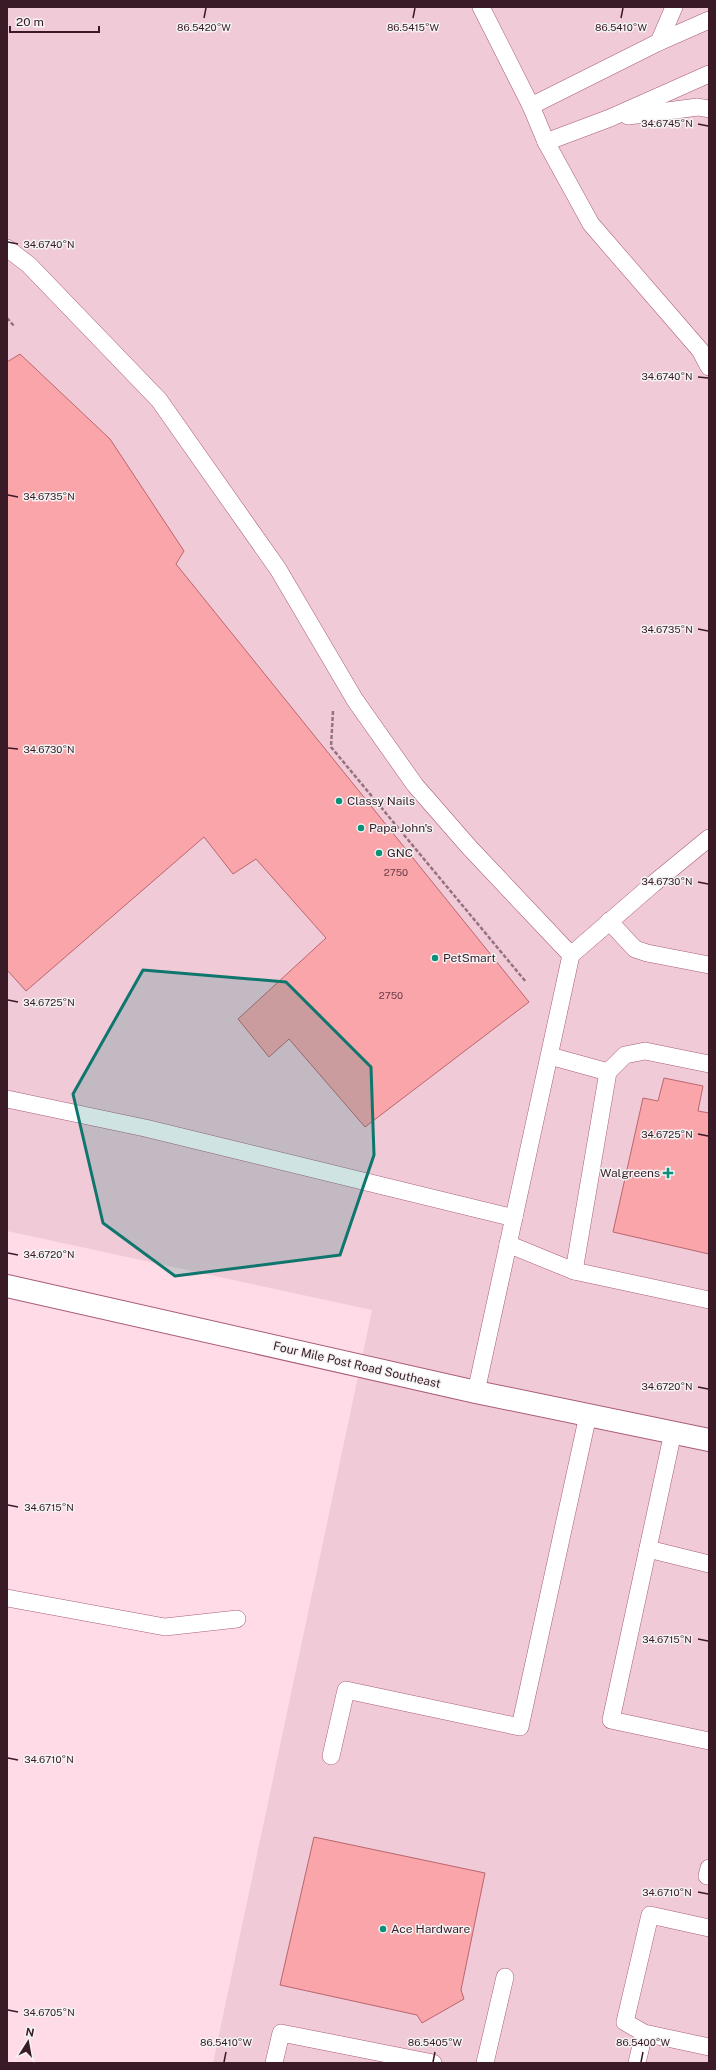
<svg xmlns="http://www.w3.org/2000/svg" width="716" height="2070" font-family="'Public Sans',sans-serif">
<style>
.built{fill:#f1cad7}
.building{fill:#faa5aa;stroke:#b9666d}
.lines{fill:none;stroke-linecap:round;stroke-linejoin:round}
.service-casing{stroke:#aa5c7b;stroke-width:18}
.secondary-casing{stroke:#aa5c7b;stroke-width:24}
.path{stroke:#94737f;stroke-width:2.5;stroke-dasharray:4 2;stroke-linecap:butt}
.service{stroke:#fff;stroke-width:17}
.secondary{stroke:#fff;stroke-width:22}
.marked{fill:#0f766e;fill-opacity:0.2;stroke:#0f766e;stroke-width:3;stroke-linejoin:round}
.ticks{fill:none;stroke:#391a26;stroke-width:1.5}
.poi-dot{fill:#099079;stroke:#f3f3f3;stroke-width:1.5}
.labels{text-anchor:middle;stroke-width:3;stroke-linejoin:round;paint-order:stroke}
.number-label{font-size:10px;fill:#693d47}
.poi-label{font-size:12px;fill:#391a26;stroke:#f3f3f3;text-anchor:start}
.street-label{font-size:12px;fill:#391a26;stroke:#f3f3f3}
.ticks-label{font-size:10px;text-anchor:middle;fill:#391a26;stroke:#f3f3f3;stroke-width:3;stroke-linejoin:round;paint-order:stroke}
</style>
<rect width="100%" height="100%" fill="#ffdbe7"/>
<path class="built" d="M7,7H709V2063H213L372,1310L7,1231Z"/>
<g class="building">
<path d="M20,354L110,439L184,551L176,564L529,1002L365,1127L289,1039L269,1057L238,1019L326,938L256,859L233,874L204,837L26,991L7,970V362Z"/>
<path d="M664,1078L703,1086L698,1111L709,1113V1254L613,1232L643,1098L658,1101Z"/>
<path d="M314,1837L485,1873L461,1990L464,1999L422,2023L417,2015L280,1985Z"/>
</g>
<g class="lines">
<g class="service-casing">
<g id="service">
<path d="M481,7L531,106L546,142L591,224L700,350L709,367"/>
<path d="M659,42L674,7"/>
<path d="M531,106L659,42L709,20"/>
<path d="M628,116L698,107L709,109"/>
<path d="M546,142L610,118L709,74"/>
<path d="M7,248L29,265L159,400L278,569L355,700L415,785L469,847L571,955"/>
<path d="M609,921L635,949L647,953L709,965"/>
<path d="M550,1056L608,1072"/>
<path d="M709,1064L645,1051L625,1055L608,1072L574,1271L709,1300"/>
<path d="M7,1099L145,1128L514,1218"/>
<path d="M508,1244L574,1271"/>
<path d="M476,1392L571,955L653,884L709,838"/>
<path d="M673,1432L611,1720L709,1741"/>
<path d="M648,1549L709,1564"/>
<path d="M7,1598L165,1627L237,1619"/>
<path d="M331,1756L346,1690L520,1727L588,1415"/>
<path d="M709,1868L707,1876H709"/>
<path d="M709,1928L650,1915L625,2022L644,2033L709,2047"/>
<path d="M274,2063L281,2033L433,2063"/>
<path d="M485,2063L505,1977"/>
<path d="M637,2063L644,2033"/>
</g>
</g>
<g class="secondary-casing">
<path id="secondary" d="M7,1286L476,1392L709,1440"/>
</g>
<g class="path">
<path d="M7,318L14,326"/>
<path d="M333,711L331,747L526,982"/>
</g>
<use href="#service" class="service"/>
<use href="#secondary" class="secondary"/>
</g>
<path class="marked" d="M143,970L286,982L371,1067L374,1155L340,1255L175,1276L103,1223L73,1094Z"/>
<path class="ticks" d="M204,18L206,8M413,18L415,8M621,18L623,8M698,124L708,126M8,242L18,244M698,377L708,378M8,495L18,497M698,629L708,631M8,748L18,749M698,882L708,884M8,1000L18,1002M698,1134L708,1136M8,1253L18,1255M698,1387L708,1389M8,1505L18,1507M698,1639L708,1641M8,1758L18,1760M698,1892L708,1894M8,2010L18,2012M224,2062L226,2052M433,2062L435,2052M641,2062L643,2052"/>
<g class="poi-dot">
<circle cx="339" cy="801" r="4"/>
<circle cx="361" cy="828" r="4"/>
<circle cx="379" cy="853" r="4"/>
<circle cx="435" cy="958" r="4"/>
<path d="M666 1167h4v4h4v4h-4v4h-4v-4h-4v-4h4z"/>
<circle cx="383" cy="1929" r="4"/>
</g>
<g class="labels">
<g class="number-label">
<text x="396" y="876">2750</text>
<text x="391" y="999">2750</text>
</g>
<g class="poi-label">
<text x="347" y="805">Classy Nails</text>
<text x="369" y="832">Papa John's</text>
<text x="387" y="857">GNC</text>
<text x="443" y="962">PetSmart</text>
<text x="660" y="1177" text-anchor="end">Walgreens</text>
<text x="391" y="1933">Ace Hardware</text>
</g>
<g class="street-label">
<text transform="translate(357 1365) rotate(13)" y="4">Four Mile Post Road Southeast</text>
</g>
</g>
<g class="ticks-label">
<text x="204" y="31">86.5420°W</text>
<text x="413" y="31">86.5415°W</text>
<text x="621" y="31">86.5410°W</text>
<text x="667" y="127">34.6745°N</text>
<text x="49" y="248">34.6740°N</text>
<text x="667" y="380">34.6740°N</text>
<text x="49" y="500">34.6735°N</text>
<text x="667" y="633">34.6735°N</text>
<text x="49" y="753">34.6730°N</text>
<text x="667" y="885">34.6730°N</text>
<text x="49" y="1006">34.6725°N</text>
<text x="667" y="1138">34.6725°N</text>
<text x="49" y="1258">34.6720°N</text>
<text x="667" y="1390">34.6720°N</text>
<text x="49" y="1511">34.6715°N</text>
<text x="667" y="1643">34.6715°N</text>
<text x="49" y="1763">34.6710°N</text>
<text x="667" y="1896">34.6710°N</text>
<text x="49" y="2016">34.6705°N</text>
<text x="226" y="2046">86.5410°W</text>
<text x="435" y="2046">86.5405°W</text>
<text x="643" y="2046">86.5400°W</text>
</g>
<rect width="716" height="2070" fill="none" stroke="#391a26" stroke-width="16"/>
<g transform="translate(28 2042) rotate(11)" stroke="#f3f3f3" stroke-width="3" paint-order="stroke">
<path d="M0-3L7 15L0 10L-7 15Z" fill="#391a26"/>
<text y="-6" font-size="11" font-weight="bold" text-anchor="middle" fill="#391a26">N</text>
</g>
<path d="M10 26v6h89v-6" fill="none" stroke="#391a26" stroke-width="2"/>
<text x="16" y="26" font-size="12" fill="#391a26" stroke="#f3f3f3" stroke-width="3" paint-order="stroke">20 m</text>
</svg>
